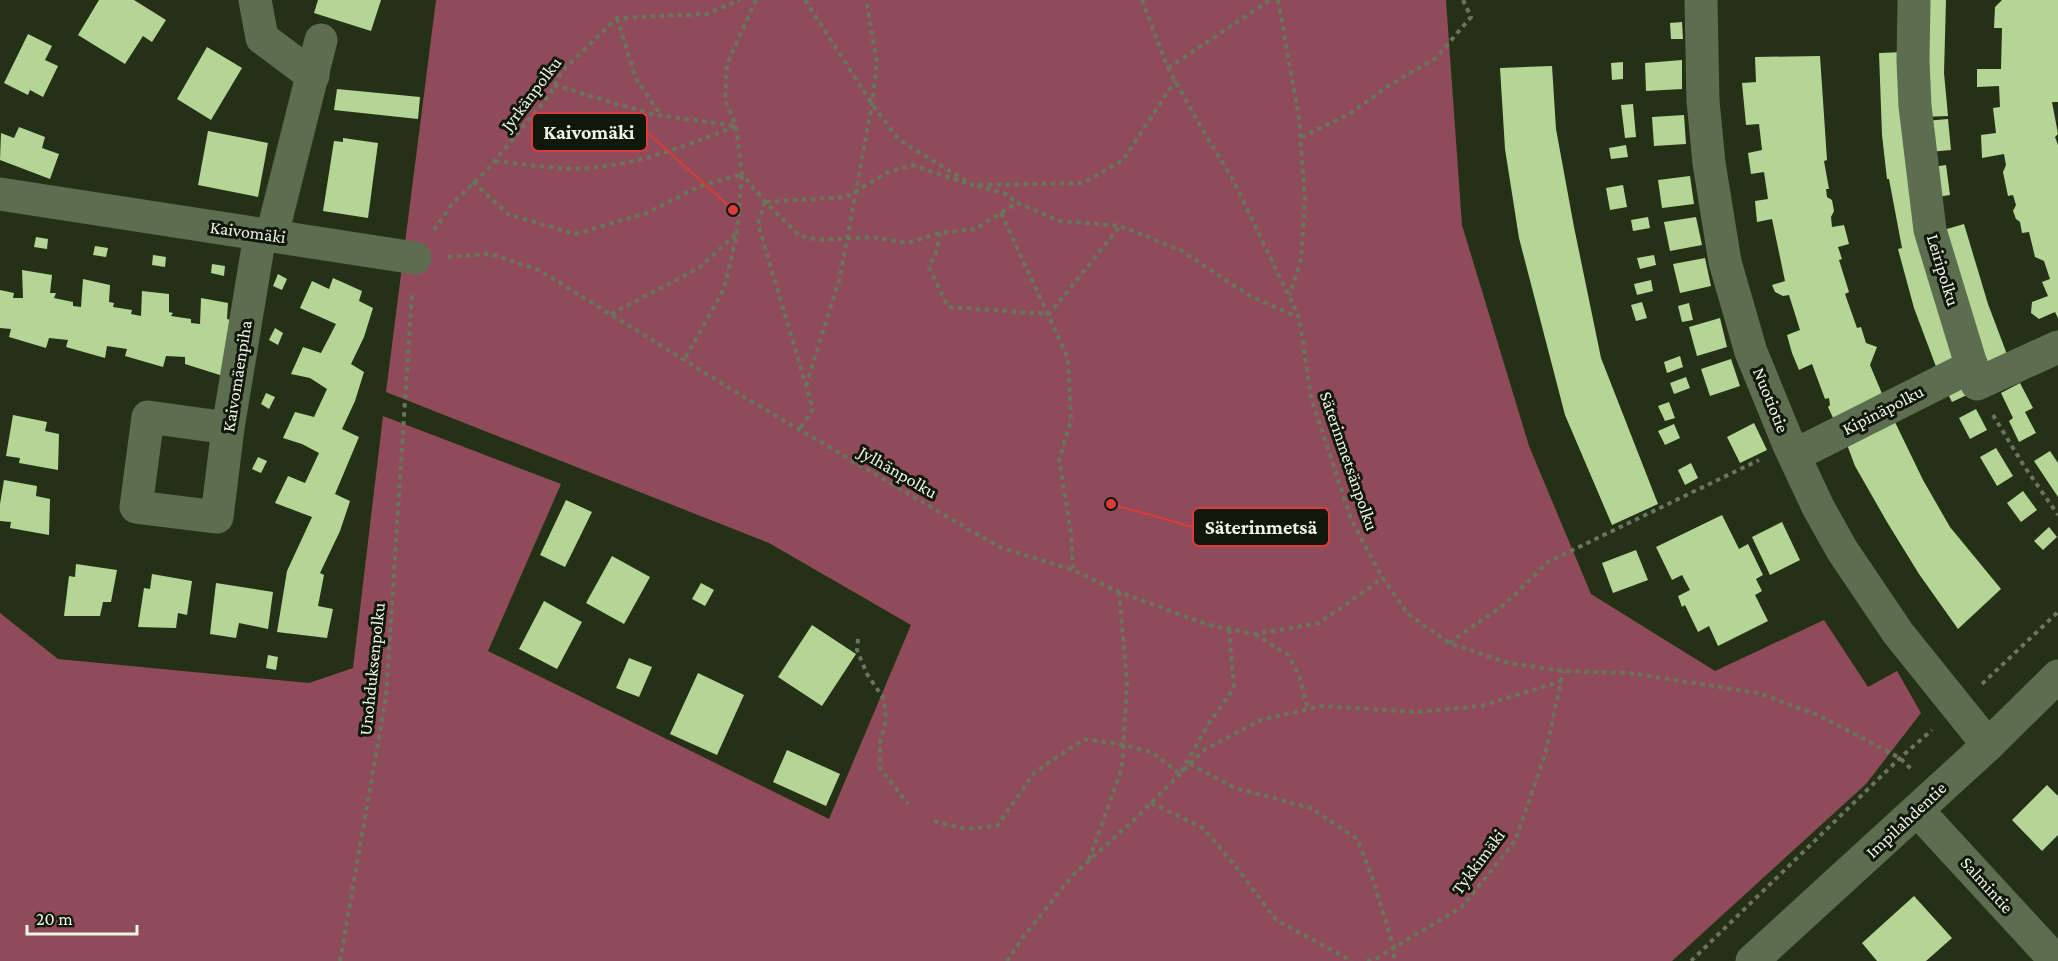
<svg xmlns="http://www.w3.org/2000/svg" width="2058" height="961" font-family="'Crimson Pro',serif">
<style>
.forest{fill:#8f4b5a}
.building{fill:#b5d596}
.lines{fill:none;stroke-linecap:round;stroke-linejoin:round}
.path{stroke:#69755d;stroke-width:4;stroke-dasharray:4.5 4.5;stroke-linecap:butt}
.minor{stroke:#5d6d4f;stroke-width:33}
.labels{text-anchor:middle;stroke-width:6;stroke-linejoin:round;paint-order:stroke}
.street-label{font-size:18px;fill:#edf6e5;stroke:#11170b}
.leader{fill:none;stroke:#d83d3b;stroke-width:2}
.callout-dot{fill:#d83d3b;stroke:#11170b;stroke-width:2}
.callout{fill:#11170b;stroke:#d83d3b;stroke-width:2}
.callout-label{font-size:20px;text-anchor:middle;font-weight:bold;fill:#edf6e5}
</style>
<rect width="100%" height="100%" fill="#243116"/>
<path class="forest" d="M436,0H1446L1462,225L1529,446L1591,594L1715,671L1824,620L1868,687L1897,671L1921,713L1866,784L1672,961H0V613L58,659L309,683L353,668L383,416L561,484L488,651L829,819L911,625L769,543L386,392Z"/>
<g class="building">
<path d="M99,0H134L166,20L152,42L143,36L125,64L78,35Z"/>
<path d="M318,0H381L371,31L314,13Z"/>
<path d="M1922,0H1946L1944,73L1948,116L1922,117Z"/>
<path d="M2002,0H2058V102H2052L2058,134L2055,137L2058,145V318L2055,312L2039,319L2031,313L2032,302L2048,296L2042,282L2050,279L2044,261L2035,257L2029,232L2022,233L2020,222L2016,219L2013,211L2016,205L2013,195L2008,196L2003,172L2006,165L2004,154L1982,158L1981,135L1996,133L1993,108L2000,107L1999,86L1977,87V69H2001L2002,28H1994L1995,7Z"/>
<path d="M1682,22L1683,39H1671L1670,23Z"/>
<path d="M28,34L52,46L45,60L58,66L43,97L30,90L28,95L4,83Z"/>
<path d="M207,47L242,68L211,120L177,99Z"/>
<path d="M1904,52L1962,363L1938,372L1914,308L1898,249L1902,248L1889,179H1887L1882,135L1879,53Z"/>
<path d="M1820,56L1827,160L1824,161L1829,189H1826L1827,197L1832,200L1834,211L1831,217L1832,227L1844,225L1849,244L1838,247L1842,259L1839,260L1849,292L1845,294L1857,328L1861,327L1866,343L1877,347L1870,365L1883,396L1834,420L1828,407L1830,405L1829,398L1825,399L1812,364L1799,370L1792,353L1787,335L1800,330L1789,295L1783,296L1775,292L1772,285L1785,281L1772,219L1757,222L1755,201L1768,199L1764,172L1751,174L1748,153L1762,150L1759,124L1746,125L1742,83L1756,82L1755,57Z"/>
<path d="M1682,60V89L1646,91L1645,63Z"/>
<path d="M1623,62V79L1612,80L1611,63Z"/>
<path d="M1552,66L1556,129L1574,227L1601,358L1658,504L1612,525L1565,415L1519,238L1505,149L1500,68Z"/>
<path d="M337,89L420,97L418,119L334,110Z"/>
<path d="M1633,104L1636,137L1625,138L1621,105Z"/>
<path d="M1684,115L1686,144L1654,146L1652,117Z"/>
<path d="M1948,119L1951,150L1928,152L1925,121Z"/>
<path d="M19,127L45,137L42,148L59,154L50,179L0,160L1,133L14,138Z"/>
<path d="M208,131L268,143L258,197L198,185Z"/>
<path d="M343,138L378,143L368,218L323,211L334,141L343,142Z"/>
<path d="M1626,145L1628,157L1611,159L1609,148Z"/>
<path d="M1946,165L1950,195L1937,197L1933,167Z"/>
<path d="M1690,176L1694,204L1662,208L1658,180Z"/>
<path d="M1623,185L1627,207L1610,210L1606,188Z"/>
<path d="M1648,217L1650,228L1633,231L1631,220Z"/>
<path d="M1696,217L1702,245L1670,251L1664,222Z"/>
<path d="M1964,224L1988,304L2011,365L1986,374L1940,231Z"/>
<path d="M36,237L48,239L47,249L34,247Z"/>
<path d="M95,246L108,248L106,257L93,255Z"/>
<path d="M153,255L166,257L165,267L152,265Z"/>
<path d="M1654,255L1656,265L1640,269L1637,258Z"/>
<path d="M1705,258L1711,286L1680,293L1673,264Z"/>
<path d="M212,264L225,266L224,276L211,273Z"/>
<path d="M22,270L52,275L50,293H56L54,298L73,302V306L81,307L83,279L110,285L109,302L114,303L113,307L132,310L131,314L141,316L142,291L169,294V312L173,313L171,316L191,319V323L200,324L201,298L228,303L227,319L231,320L223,376L185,364V357L166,356L163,367L125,356L127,349L107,346L105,358L66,347L68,340L49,338L46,348L9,337L11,329L0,328V290L14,293L13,298H23Z"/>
<path d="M278,274L287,279L282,290L273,286Z"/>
<path d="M333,278L362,291L359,301L373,308L364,337L351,364L364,372L355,401L342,429L359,437L335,494L350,501L340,531L320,573L324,575L318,606L333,609L327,638L277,632L287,571L312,517L275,503L288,476L305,483L319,453L302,444L283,438L295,412L314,417L327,389L310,378L291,374L303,347L321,353L336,324L300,308L312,281L329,289Z"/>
<path d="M1651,280L1653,291L1637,295L1634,284Z"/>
<path d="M1642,302L1647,318L1636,321L1631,305Z"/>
<path d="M1689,303L1693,320L1682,322L1678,306Z"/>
<path d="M1720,318L1727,347L1697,356L1689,327Z"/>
<path d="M275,328L283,333L278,345L269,340Z"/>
<path d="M1680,356L1683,367L1667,373L1664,362Z"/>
<path d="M1731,359L1740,386L1710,396L1701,369Z"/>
<path d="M1686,377L1690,388L1674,394L1670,383Z"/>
<path d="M2020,383L2033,408L2025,412L2036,433L2019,442L2009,421L2013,418L2001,393Z"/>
<path d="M1964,384L1969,394L1952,402L1947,392Z"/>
<path d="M266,393L275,397L269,409L261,404Z"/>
<path d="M1669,402L1675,418L1665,421L1658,406Z"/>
<path d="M1976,409L1987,430L1970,439L1959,418Z"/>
<path d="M13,415L47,422L45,431L59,434L58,470L19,463L20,458L6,456Z"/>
<path d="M1893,418L1923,480L1950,527L2001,589L1958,629L1919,574L1887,522L1855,466L1846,442Z"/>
<path d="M1754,423L1767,450L1740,463L1727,437Z"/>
<path d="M1674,424L1680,438L1665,445L1658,431Z"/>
<path d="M1996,448L2013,476L1997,486L1980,457Z"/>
<path d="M2050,451L2058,463V497L2034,461Z"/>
<path d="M258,457L267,461L261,473L252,469Z"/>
<path d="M1691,463L1698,478L1685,485L1678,470Z"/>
<path d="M4,480L37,486L36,496L50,499L49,535L10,528L11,522L0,521V504Z"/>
<path d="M2023,491L2037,510L2021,522L2007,503Z"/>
<path d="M566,500L592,512L565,567L540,555Z"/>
<path d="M1722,515L1739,549L1748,544L1763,575L1756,579L1762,591L1755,595L1768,621L1718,646L1709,626L1698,632L1685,605L1682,607L1678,596L1690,590L1682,575L1672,580L1656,547Z"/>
<path d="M1782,522L1800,560L1770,575L1752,537Z"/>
<path d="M2049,527L2057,537L2043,550L2034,541Z"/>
<path d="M1636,550L1648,580L1613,593L1602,563Z"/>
<path d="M612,556L650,577L624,624L586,603Z"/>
<path d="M76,564L117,570L111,602H103L100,616H64L69,576L75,577Z"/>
<path d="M152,574L192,581L187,615L178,613L176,628L138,627L144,588L150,589Z"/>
<path d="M216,583L273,592L268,629L239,623L236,638L210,634Z"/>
<path d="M701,583L714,590L705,606L692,599Z"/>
<path d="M544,601L582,622L557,669L519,649Z"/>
<path d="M812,625L856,654L822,706L778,677Z"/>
<path d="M268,655L278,657L276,670L266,668Z"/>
<path d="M629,658L652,667L639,697L616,688Z"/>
<path d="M698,673L744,695L717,755L670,734Z"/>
<path d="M787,750L840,774L826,806L773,782Z"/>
<path d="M2047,785L2058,796V835L2042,851L2012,820Z"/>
<path d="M1914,896L1952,938L1926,961H1877L1862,943Z"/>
</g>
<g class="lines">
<g class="path">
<path d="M756,0L727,64L725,100L736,126L742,174L765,202L800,236L820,240L872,237L907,243L940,233L975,229L1017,203L1060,221L1120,226L1146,236L1182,251L1250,296L1298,317"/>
<path d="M805,0L872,104L899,140L973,185L1083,183L1123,160L1175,81"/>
<path d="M1142,0L1168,68L1198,122L1232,178L1299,317L1311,397L1351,519L1382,577L1408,614L1449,643L1508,663L1563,671L1630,673L1758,693L1818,715L1900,758L1911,769"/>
<path d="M1278,0L1299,118L1305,200L1301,260L1290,295"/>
<path d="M617,18L636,79L660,114"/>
<path d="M1168,68L1270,0"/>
<path d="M554,85L651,114L736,126"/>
<path d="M1301,137L1348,115L1388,86L1436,58L1471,17L1463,0"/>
<path d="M495,161C527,164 560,171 591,168C642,163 689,145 736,126"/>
<path d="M473,182L508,214L575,234L647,213L700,186L742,174L737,233L724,289L684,360"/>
<path d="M977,186L1006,194L1017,203"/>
<path d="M765,202L758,224L813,409L799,430"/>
<path d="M766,202L846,197L888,172L912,165L966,183"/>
<path d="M1001,213L1068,358L1071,420L1059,460L1071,532L1073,570"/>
<path d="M434,230L453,203L488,169L548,97L563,70L617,18L707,14L740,0"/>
<path d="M940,233L936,253L929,267L948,307L1049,314L1120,226"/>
<path d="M448,257L491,254L539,270L744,397L999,547L1073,570L1119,592L1209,625L1255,634L1319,623L1375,584L1382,577"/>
<path d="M611,314L699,268L736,234"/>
<path d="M806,386L840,277L872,104L877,62L866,0"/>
<path d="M1993,415L2024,466L2058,515"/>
<path d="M1255,634L1288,655L1299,675L1308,709"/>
<path d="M858,639L857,650L867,674L884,699L886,720L880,743V768L908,804"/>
<path d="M1449,643L1505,604L1548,562L1759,460"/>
<path d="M1982,684L2058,612"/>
<path d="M1190,764L1235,788L1311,808L1357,839L1372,877L1394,948V961"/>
<path d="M1151,803L1203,828L1237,868L1276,920L1352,961"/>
<path d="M934,821L965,829L997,826L1035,772L1084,739L1124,745L1153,753L1180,774L1209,723L1234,688L1229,629"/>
<path d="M1089,860L1122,768L1127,682L1119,592"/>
<path d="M340,961L386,697L412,292"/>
<path d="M1007,961L1024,936L1073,875L1136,818L1204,750L1261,720L1321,706L1417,712L1481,706L1562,681"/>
<path d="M1367,961L1377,958L1462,907L1515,841L1545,755L1563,671"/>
<path d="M1691,961L1900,758L1932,730"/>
</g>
<g class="minor">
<path d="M255,0L262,38L313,76"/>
<path d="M1701,0L1703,101L1709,163L1725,262L1751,352L1789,445L1818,507L1842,550L1898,633L1988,745"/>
<path d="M1914,0L1913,61L1915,106L1930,230L1977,384L2058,347"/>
<path d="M0,194L415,258"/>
<path d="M272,235L321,40"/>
<path d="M228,428L148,417L136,507L217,517L228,428L260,235"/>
<path d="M1795,455L1972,366"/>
<path d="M1917,810L2056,961"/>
<path d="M1752,961L1988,745L2058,676"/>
</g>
</g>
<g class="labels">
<g class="street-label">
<text transform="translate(531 94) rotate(-53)" y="6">Jyrkänpolku</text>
<text transform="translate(248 232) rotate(8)" y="6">Kaivomäki</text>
<text transform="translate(1943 270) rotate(73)" y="6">Leiripolku</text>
<text transform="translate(237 376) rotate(-81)" y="6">Kaivomäenpiha</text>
<text transform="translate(1771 400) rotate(68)" y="6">Nuotiotie</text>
<text transform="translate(1883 410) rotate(-27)" y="6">Kipinäpolku</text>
<text transform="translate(1349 461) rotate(71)" y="6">Säterinmetsänpolku</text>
<text transform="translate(898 472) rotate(30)" y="6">Jylhänpolku</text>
<text transform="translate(372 669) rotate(-84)" y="6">Unohduksenpolku</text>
<text transform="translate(1906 820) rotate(-43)" y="6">Impilahdentie</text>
<text transform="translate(1478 862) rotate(-53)" y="6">Tykkimäki</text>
<text transform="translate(1987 885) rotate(48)" y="6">Salmintie</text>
</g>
</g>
<path class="leader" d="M733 210L647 132M1111 504L1193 527"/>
<g class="callout-dot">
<circle cx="733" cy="210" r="6"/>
<circle cx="1111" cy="504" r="6"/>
</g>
<g class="callout">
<rect x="532" y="113" width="115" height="38" rx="6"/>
<rect x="1193" y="508" width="136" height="38" rx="6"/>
</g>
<g class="callout-label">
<text x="589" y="139">Kaivomäki</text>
<text x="1261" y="534">Säterinmetsä</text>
</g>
<path d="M27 925v9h110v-9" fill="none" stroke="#edf6e5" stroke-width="3"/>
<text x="36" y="925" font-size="18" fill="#edf6e5" stroke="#11170b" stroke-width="4.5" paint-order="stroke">20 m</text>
</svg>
